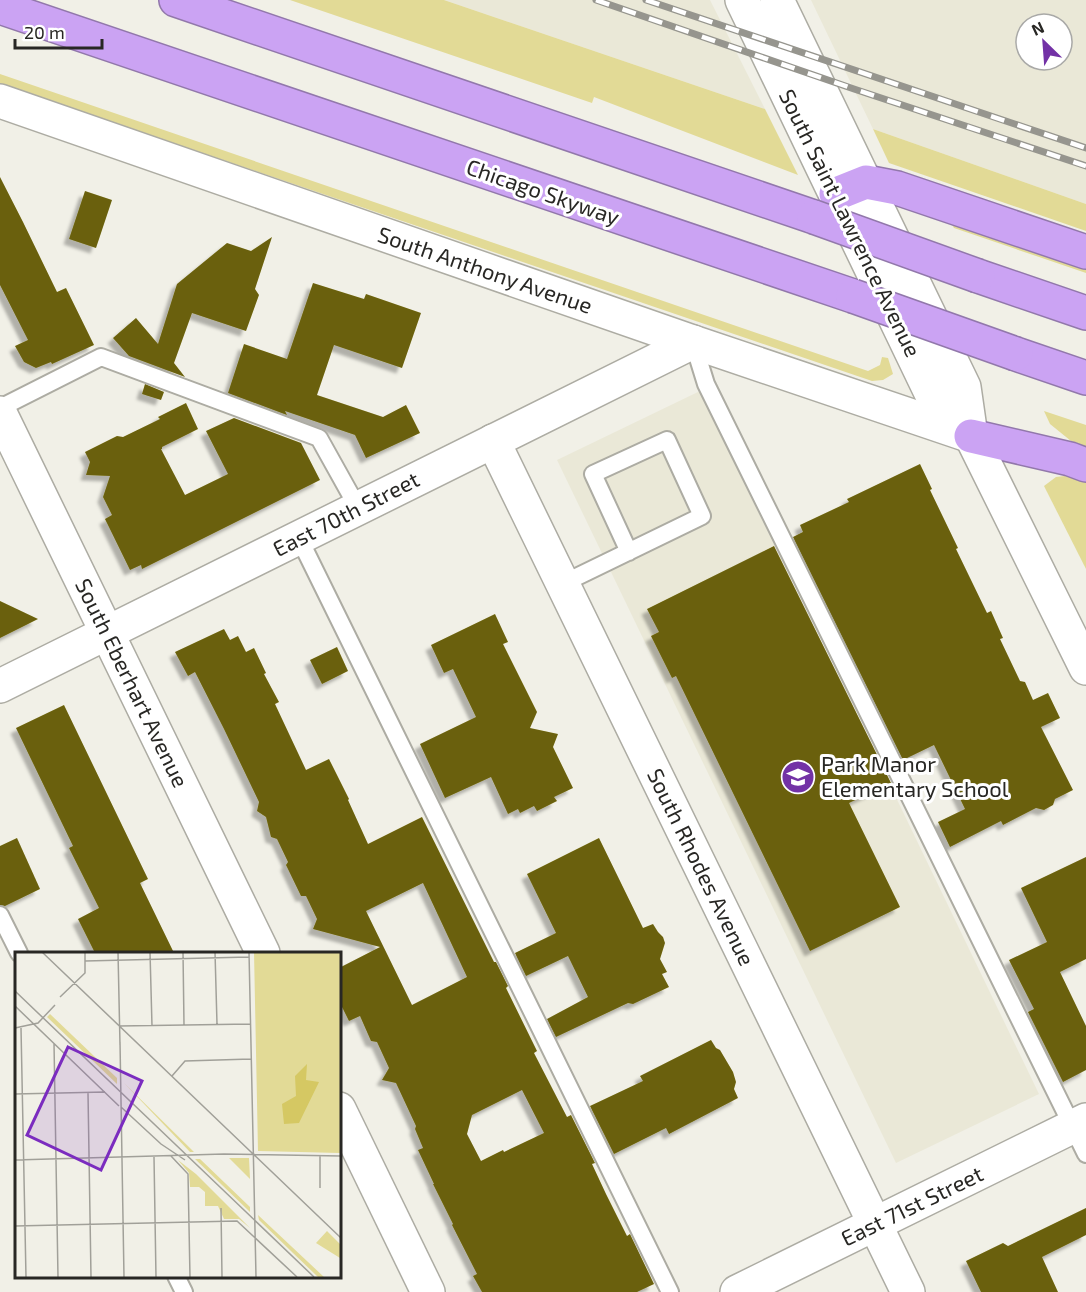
<svg xmlns="http://www.w3.org/2000/svg" width="1086" height="1292" font-family="'Exo 2',sans-serif">
<style>
.built{fill:#eae8d7;fill-rule:evenodd}
.green{fill:#e2da96}
.building{fill:#6b6109;fill-rule:evenodd;filter:url(#shadow)}
.lines{fill:none;stroke-linecap:round;stroke-linejoin:round}
.service-casing{stroke:#adaca3;stroke-width:20}
.minor-casing{stroke:#adaca3;stroke-width:36}
.tertiary-casing{stroke:#adaca3;stroke-width:36}
.secondary-casing{stroke:#adaca3;stroke-width:36}
.motorway-casing{stroke:#9278ab;stroke-width:36}
.service{stroke:#fff;stroke-width:16}
.minor{stroke:#fff;stroke-width:33}
.tertiary{stroke:#fff;stroke-width:33}
.secondary{stroke:#fff;stroke-width:33}
.motorway{stroke:#cba3f3;stroke-width:33}
.rail-casing{stroke:#96958e;stroke-width:7}
.rail{stroke:#fff;stroke-width:4.5;stroke-dasharray:14;stroke-linecap:butt}
.motorway-bridge-casing{stroke:#9278ab;stroke-width:36;stroke-linecap:butt}
.motorway-bridge{stroke:#cba3f3;stroke-width:33}
.labels{text-anchor:middle;stroke-width:6;stroke-linejoin:round;paint-order:stroke}
.street-label{font-size:22px;fill:#282724;stroke:#fff}
.poi-label{font-size:22px;fill:#282724;stroke:#fff;text-anchor:start}
.inset-road{fill:none;stroke:#a1a099;stroke-width:1.5}
.view{fill:#7b2cbf;fill-opacity:0.15;stroke:#7b2cbf;stroke-width:3}
.inset-edge{fill:none;stroke:#282724;stroke-width:3}
</style>
<defs>
<filter id="shadow"><feDropShadow dx="-5.5" dy="5.5" stdDeviation="1.5" flood-color="#0004"/></filter>
</defs>
<rect width="100%" height="100%" fill="#f1f0e7"/>
<g class="built">
<path d="M444,0H710L765,109Z"/>
<path d="M811,0H1086V204L873,129ZM1026,24H1062V60H1026Z"/>
<path d="M700,391L1039,1094L896,1163L557,460Z"/>
</g>
<g class="green">
<path d="M290,0H444L765,109L798,175L594,97L592,103Z"/>
<path d="M0,74L868,371L880,365L882,357L888,358L893,374L883,380L872,381L0,84Z"/>
<path d="M873,129L1086,204V231L889,163Z"/>
<path d="M949,220L1086,267V273L954,228Z"/>
<path d="M1044,411L1086,425V447L1071,441L1050,424Z"/>
<path d="M1073,475L1086,480V569L1044,486L1056,477Z"/>
</g>
<g class="building">
<path d="M0,177L23,222L57,292L66,288L94,345L52,364L51,362L36,368L24,362L15,346L28,340L0,285Z"/>
<path d="M85,191L112,200L96,248L69,239Z"/>
<path d="M272,237L255,289L259,295L246,331L192,313L174,363L185,377L129,356L113,338L136,318L158,344L177,284L227,243L251,251Z"/>
<path d="M313,283L364,299L366,294L421,313L402,368L334,345L317,395L383,417L406,405L420,433L366,458L355,435L285,411L287,415L228,393L244,344L287,359Z"/>
<path d="M145,384L164,392L161,400L142,394Z"/>
<path d="M186,403L198,429L162,447V449H161L185,495L228,474L206,431L234,418L301,443L320,480L142,569L141,565L130,570L105,519L112,515L103,497L110,476L86,475L90,462L85,452L117,436L123,437L160,419L158,417Z"/>
<path d="M920,464L932,489L930,490L958,548L956,549L987,613L991,611L1003,638L1000,639L1020,681L1025,682L1033,700L1048,693L1060,718L1041,727L1073,790L1055,799L1053,805L1044,810L1036,808L1003,825L1001,821L950,847L938,822L965,809L934,745L903,760L793,537L803,532L800,525L849,502L847,499Z"/>
<path d="M774,546L891,783L849,803L900,907L810,951L676,676L672,678L651,636L659,632L647,609Z"/>
<path d="M0,601L38,619L0,638Z"/>
<path d="M495,614L508,642L503,644L537,712L530,728L558,734L553,747L573,788L554,797L557,801L537,811L534,806L520,813L518,809L508,814L491,777L445,798L420,744L476,717L453,669L444,673L431,645Z"/>
<path d="M224,629L230,640L238,636L246,652L254,648L266,673L264,674L279,702L275,704L306,770L329,759L349,799L348,800L368,844L422,817L494,962H496L508,986L506,988L537,1051L534,1053L567,1117L571,1115L595,1163L592,1164L606,1194L627,1236L630,1234L654,1284L637,1292H482L473,1276L477,1274L452,1225L453,1224L433,1184H434L418,1150L423,1148L415,1129L416,1126L396,1083L382,1080L389,1068L377,1042L371,1041L360,1016L349,1021L339,1001V968L380,947L313,929L317,919L306,896H301L286,865L288,862L277,839L271,837L266,817L257,811L259,802L224,729L195,672L188,676L175,652ZM423,883L467,977L412,1005L366,911ZM522,1090L544,1133L504,1152L503,1150L481,1161L467,1134L472,1115Z"/>
<path d="M337,647L348,671L322,684L310,660Z"/>
<path d="M64,705L148,879L140,883L174,953H95L78,919L99,908L69,848L73,846L16,728Z"/>
<path d="M17,838L40,889L5,906L0,905V846Z"/>
<path d="M599,838L643,928L653,924L658,932L663,937L665,943L660,959L667,972L662,974L669,987L633,1004L628,1003L556,1037L547,1019L588,997L568,956L526,976L515,953L556,933L527,874Z"/>
<path d="M1086,857V959L1060,972L1086,1026V1070L1063,1082L1028,1012L1034,1009L1009,960L1047,942L1021,888Z"/>
<path d="M711,1040L716,1048L720,1050L733,1072L736,1082L734,1089L738,1098L669,1134L666,1128L614,1154L590,1106L643,1081L640,1076Z"/>
<path d="M1086,1208V1235L1042,1257L1058,1292H981L966,1261L1003,1243L1008,1246Z"/>
</g>
<g class="lines">
<g class="service-casing">
<g id="service">
<path d="M693,342L706,384L1086,1154"/>
<path d="M0,408L101,357L319,438L358,508"/>
<path d="M299,538L670,1292"/>
<path d="M562,584L702,516L667,440L593,474L629,552"/>
<path d="M0,915L19,953"/>
<path d="M176,1276L184,1292"/>
</g>
</g>
<g class="minor-casing">
<g id="minor">
<path d="M0,413L263,953"/>
<path d="M493,441L908,1292"/>
<path d="M0,686L693,342"/>
<path d="M339,1109L428,1292"/>
</g>
</g>
<g class="tertiary-casing">
<g id="tertiary">
<path d="M742,0L934,399L966,430"/>
<path d="M777,0L964,387L971,436L1086,668"/>
<path d="M0,101L693,342L971,436"/>
</g>
</g>
<g class="secondary-casing">
<path id="secondary" d="M737,1292L1086,1120"/>
</g>
<g class="motorway-casing">
<g id="motorway">
<path d="M176,0L814,217"/>
<path d="M0,7L853,296"/>
<path d="M836,194L866,182L897,188L1086,252"/>
<path d="M978,276L1086,313"/>
<path d="M1016,354L1086,378"/>
<path d="M971,436L1070,459L1086,465"/>
</g>
</g>
<use href="#service" class="service"/>
<use href="#minor" class="minor"/>
<use href="#tertiary" class="tertiary"/>
<use href="#secondary" class="secondary"/>
<use href="#motorway" class="motorway"/>
<g class="rail-casing">
<g id="rail">
<path d="M596,0L854,89L1086,166"/>
<path d="M646,0L1086,148"/>
</g>
</g>
<use href="#rail" class="rail"/>
<g class="motorway-bridge-casing">
<g id="motorway-bridge">
<path d="M814,217L978,276"/>
<path d="M853,296L1016,354"/>
</g>
</g>
<use href="#motorway-bridge" class="motorway-bridge"/>
</g>
<defs>
<g id="school-disc" transform="scale(1.725)"><circle r="9.5" fill="#7332a6" stroke="#fff"/><path d="M0-5L7-2L0 1L-7-2ZM-4 1L0 2.5L4 1V4Q0 6-4 4Z" fill="#fff"/></g>
</defs>
<g fill-rule="evenodd">
<use href="#school-disc" x="798" y="777"/>
</g>
<g class="labels">
<g class="street-label">
<text transform="translate(543 192) rotate(19)" y="8">Chicago Skyway</text>
<text transform="translate(850 223) rotate(64)" y="8">South Saint Lawrence Avenue</text>
<text transform="translate(485 270) rotate(19)" y="8">South Anthony Avenue</text>
<text transform="translate(346 514) rotate(-27)" y="8">East 70th Street</text>
<text transform="translate(132 683) rotate(64)" y="8">South Eberhart Avenue</text>
<text transform="translate(701 867) rotate(64)" y="8">South Rhodes Avenue</text>
<text transform="translate(912 1206) rotate(-26)" y="8">East 71st Street</text>
</g>
<g class="poi-label">
<text x="821" y="772">Park Manor<tspan x="821" dy="25">Elementary School</tspan></text>
</g>
</g>
<g transform="translate(15 952)">
<rect width="326" height="326" fill="#f1f0e7"/>
<path d="M239,0H325V201L243,199ZM35,62L102,126V132L32,65ZM109,131L179,200H175ZM214,206H234L235,227ZM180,207H185L235,255V260ZM163,208L181,222L235,276L224,267H209L203,254H190V240L184,235H175L174,221ZM243,263L309,325H303L278,301L244,268ZM312,279L325,292V306L301,291Z" fill="#e2da96"/>
<path d="M292,112L291,128L304,130L284,171L269,172L267,152L281,144L280,124Z" fill="#d5c863"/>
<path class="inset-road" d="M27,0L326,286M103,0L105,93M135,0L137,74M168,0L169,73M200,0L202,72M234,0L241,325M70,9L234,5M0,39L299,325M45,45L70,21V0M0,54L104,154M104,74L236,72M0,76L23,71L40,53M6,76L11,325M105,90L109,325M39,91L43,325M157,124L170,109L236,107M73,141L76,325M0,142L90,140M106,155L146,192L170,208M156,204L173,222L175,325M305,204V236M139,205L141,325M0,208L209,202L326,204M206,256L207,325M0,274L222,269L282,325"/>
<path class="view" d="M53,95L127,129L86,218L12,183Z"/>
<rect width="326" height="326" class="inset-edge"/>
</g>
<g transform="translate(1044 42) rotate(335)"><circle r="28" fill="#ffffff" stroke="#a9a9a7" stroke-width="1.5"/>
<path d="M0-4.5L10 22L0 15L-10 22Z" fill="#7332a6"/>
<text y="-9" font-size="16" font-weight="bold" text-anchor="middle" fill="#282724">N</text>
</g>
<path d="M15 39v9h87v-9" fill="none" stroke="#282724" stroke-width="3"/>
<text x="24" y="39" font-size="18" fill="#282724" stroke="#ffffff" stroke-width="4.5" paint-order="stroke">20 m</text>
</svg>
